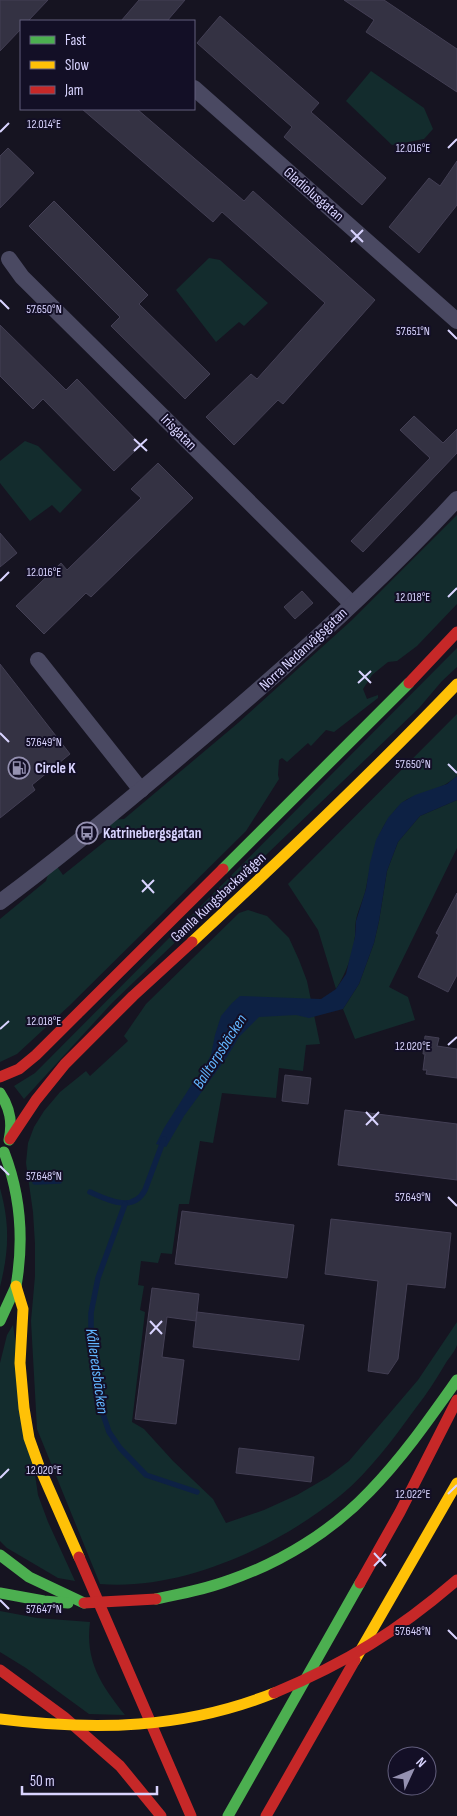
<svg xmlns="http://www.w3.org/2000/svg" width="457" height="1816" font-family="'Sofia Sans Condensed',sans-serif">
<style>
.green{fill:#132c2d}
.water{fill:#0d2144}
.lines{fill:none;stroke-linecap:round;stroke-linejoin:round}
.stream{stroke:#0d2144;stroke-width:5.5}
.building{fill:#343243;stroke:#433f54}
.street{stroke:#4a4962;stroke-width:16}
.fast{stroke:#4caf50;stroke-width:11}
.slow{stroke:#ffc107;stroke-width:11}
.jam{stroke:#c62828;stroke-width:11}
.slow-bridge{stroke:#ffc107;stroke-width:11}
.jam-bridge{stroke:#c62828;stroke-width:11}
.ticks{fill:none;stroke:#d9d4ff;stroke-width:2}
.labels{text-anchor:middle;stroke-width:4;stroke-linejoin:round;paint-order:stroke}
.street-label{font-size:15px;fill:#d9d4ff;stroke:#130f26}
.poi-label{font-size:15px;font-weight:bold;fill:#d9d4ff;stroke:#130f26;text-anchor:start}
.water-label{font-size:16px;font-style:italic;fill:#62b6ff;stroke:#130f26}
.ticks-label{font-size:12px;text-anchor:middle;fill:#d9d4ff;stroke:#130f26;stroke-width:4;stroke-linejoin:round;paint-order:stroke}
</style>
<rect width="100%" height="100%" fill="#161421"/>
<g class="green">
<path d="M371,71L424,108L433,129L424,139L392,145L346,101Z"/>
<path d="M209,258L220,260L268,303L244,326L239,322L216,342L176,290Z"/>
<path d="M25,441L38,446L82,490L60,513L52,505L30,521L0,483V461Z"/>
<path d="M457,515V604L417,646L397,661L388,662L372,675L363,689L367,699L378,695V698L334,732L326,730L311,746L308,743L287,762L282,758L279,760L278,775L279,779L246,831L69,1006L17,1054L0,1062V919L46,881L49,871L56,865L63,875L114,834L106,825L111,820L124,819L238,723L352,620Z"/>
<path d="M457,648V667L442,681L419,708L112,1003L24,1099L14,1086L35,1073Z"/>
<path d="M457,714V776C449,783 441,787 431,791C420,795 408,796 400,805C375,829 373,856 366,888C364,899 358,909 356,920C355,925 355,931 355,936C353,955 346,973 336,989L318,930L288,884Z"/>
<path d="M457,800V848L389,987L408,997L415,1020L355,1039L343,1009L359,984L374,943L379,921L387,871L398,842L420,816Z"/>
<path d="M248,910L267,916L289,938L299,960L307,981L320,1044L306,1045L303,1071L279,1068L276,1098L222,1093L213,1143L200,1141L189,1204H179L172,1254L161,1253L158,1263L141,1261L138,1285L144,1286L140,1310L145,1312L132,1422L144,1429L173,1461L213,1499L226,1523L264,1510L297,1495L328,1477L349,1461L418,1380L457,1322C457,1329 457,1339 457,1345C455,1351 450,1357 447,1361C437,1378 427,1394 415,1409C394,1438 369,1472 341,1495C279,1546 182,1591 100,1584L37,1429L31,1321L35,1276V1244L33,1212L26,1163L28,1143L34,1127L44,1111L60,1092L86,1071L90,1076L128,1041L124,1036L146,1004L239,913Z"/>
<path d="M0,1188C10,1225 9,1250 0,1287Z"/>
<path d="M13,1325L38,1495L48,1522L75,1581L58,1578L7,1548L0,1541V1363L7,1335Z"/>
<path d="M0,1611L37,1618L90,1622C85,1661 101,1685 125,1715L89,1714L26,1668L0,1652Z"/>
</g>
<path class="water" d="M457,776V800L420,816L398,842L387,871L379,921L374,943L359,984L343,1009L309,1018L296,1015L259,1017L239,1037L227,1057L184,1116L166,1147L156,1144L164,1128L192,1084L202,1072L211,1055L215,1035L221,1016L232,1003L240,996L321,999L336,989L346,974L350,957L355,937L356,921L366,889L370,863L376,840L388,818L401,803L415,795L447,784Z"/>
<g class="lines">
<g class="stream">
<path d="M35,1182L59,1181"/>
<path d="M90,1192C108,1200 133,1213 145,1190L164,1139"/>
<path d="M125,1204L98,1278L91,1313V1345L101,1408L109,1432L120,1448L146,1475L197,1492"/>
</g>
</g>
<g class="building">
<path d="M0,0H48L28,21H21V29L0,51Z"/>
<path d="M139,0H185L167,21H121Z"/>
<path d="M344,0H384L457,49V92L366,32L374,20Z"/>
<path d="M220,16L319,103L311,112L386,178L362,205L284,137L292,127L197,43Z"/>
<path d="M82,109H137L244,201L253,191L375,300L283,404L278,400L234,445L206,417L251,374L257,379L325,303L222,212L213,222Z"/>
<path d="M8,148L34,173L0,208V156Z"/>
<path d="M457,161V205L419,253L389,227L429,178L440,186Z"/>
<path d="M54,201L148,295L139,304L210,374L185,399L111,326L120,317L29,226Z"/>
<path d="M0,325L66,390L77,379L141,445L114,471L43,399L33,409L0,376Z"/>
<path d="M414,416L443,443L457,429V453L363,552L351,541L430,458L400,430Z"/>
<path d="M158,463L193,498L91,597L86,593L44,634L16,606L61,563L67,570L141,498L131,489Z"/>
<path d="M0,533L17,553L0,567Z"/>
<path d="M302,591L313,603L295,619L284,607Z"/>
<path d="M0,664L70,754L32,785L35,790L0,818Z"/>
<path d="M457,893V975L448,992L418,977L439,935L436,933Z"/>
<path d="M425,1036L439,1038L437,1046L457,1049V1078L426,1074L427,1070H423L425,1054H423Z"/>
<path d="M285,1075L311,1078L308,1104L282,1101Z"/>
<path d="M345,1110L457,1124V1180L338,1165Z"/>
<path d="M182,1211L294,1225L287,1278L175,1264Z"/>
<path d="M331,1219L451,1233L445,1288L407,1284L398,1359L388,1374L368,1371L378,1281L325,1274Z"/>
<path d="M152,1288L199,1294L196,1321L167,1317L162,1357L184,1360L176,1424L135,1419Z"/>
<path d="M197,1312L304,1325L299,1360L193,1347Z"/>
<path d="M239,1448L314,1457L311,1482L236,1473Z"/>
</g>
<g class="lines">
<g class="street">
<path d="M194,88L457,321"/>
<path d="M9,259L22,277L352,604"/>
<path d="M38,660L141,790"/>
<path d="M0,902C65,854 127,802 188,750C282,671 374,589 457,499"/>
</g>
<g class="fast">
<path d="M223,869L409,683"/>
<path d="M0,1093C10,1108 13,1122 9,1140"/>
<path d="M4,1152C21,1196 24,1240 16,1286"/>
<path d="M0,1321L16,1286"/>
<path d="M0,1555L29,1577L84,1603"/>
<path d="M0,1593L44,1601L68,1603"/>
<path d="M156,1599C181,1594 206,1589 230,1580C282,1562 332,1531 370,1491C403,1457 430,1418 457,1380"/>
<path d="M228,1816L360,1583"/>
</g>
<g class="slow">
<path d="M192,942C282,858 372,773 457,684"/>
<path d="M16,1286L23,1309L20,1363L24,1408L29,1438L39,1466L79,1557"/>
<path d="M355,1660L457,1483"/>
</g>
<g class="jam">
<path d="M409,683L457,632"/>
<path d="M0,1077L19,1069L36,1055L223,869"/>
<path d="M10,1139L36,1100L65,1064L133,996L192,942"/>
<path d="M79,1557L191,1816"/>
<path d="M360,1583L400,1512L457,1400"/>
<path d="M0,1670L64,1717L120,1766L161,1816"/>
<path d="M266,1816L355,1660"/>
</g>
<path class="slow-bridge" d="M0,1719C95,1731 184,1729 274,1693"/>
<g class="jam-bridge">
<path d="M84,1603L156,1599"/>
<path d="M274,1693C346,1663 398,1631 457,1580"/>
</g>
</g>
<path class="ticks" d="M0,132L9,123M448,148L457,139M351,230L363,242M351,242L363,230M0,300L9,309M448,330L457,339M134,439L147,451M134,451L147,439M0,581L9,572M448,597L457,588M359,671L371,683M358,683L371,671M0,733L9,742M448,764L457,773M142,880L154,893M142,892L154,880M0,1029L9,1021M448,1045L457,1037M366,1112L378,1125M366,1125L379,1112M0,1166L9,1175M448,1197L457,1206M150,1321L162,1334M150,1334L162,1321M0,1478L9,1469M448,1494L457,1485M374,1553L386,1566M374,1566L386,1554M0,1600L9,1609M448,1630L457,1639"/>
<defs>
<g id="fuel-ring" transform="scale(1.125)"><circle r="9.5" fill="#130f26" stroke="#9591b1" stroke-width="1.5"/><path d="M-5.5-6h7V0h2V4h1.3V-2.5L3-4.5l.8-.8L6-3V5H2.5V1h-1V6h-7ZM-4.2-4.7v3.2H.2V-4.7Z" fill="#9591b1"/></g>
<g id="bus-ring" transform="scale(1.125)"><circle r="9.5" fill="#130f26" stroke="#9591b1" stroke-width="1.5"/><path d="M-5-6H5V4H4V6H2V4H-2V6H-4V4H-5ZM-3.5-4V0h7V-4ZM-3.5 1.2v1.5H-2V1.2ZM2 1.2v1.5H3.5V1.2Z" fill="#9591b1"/></g>
</defs>
<g fill-rule="evenodd">
<use href="#fuel-ring" x="19" y="768"/>
<use href="#bus-ring" x="87" y="833"/>
</g>
<g class="labels">
<g class="street-label">
<text transform="translate(314 194) rotate(41)" y="5">Gladiolusgatan</text>
<text transform="translate(179 432) rotate(45)" y="5">Irisgatan</text>
<text transform="translate(303 649) rotate(-43)" y="5">Norra Nedanvägsgatan</text>
<text transform="translate(218 897) rotate(-43)" y="5">Gamla Kungsbackavägen</text>
</g>
<g class="poi-label">
<text x="35" y="773">Circle K</text>
<text x="103" y="838">Katrinebergsgatan</text>
</g>
<g class="water-label">
<text transform="translate(219 1051) rotate(-57)" y="6">Balltorpsbäcken</text>
<text transform="translate(98 1371) rotate(82)" y="6">Kålleredsbäcken</text>
</g>
</g>
<g class="ticks-label">
<text x="44" y="128">12.014°E</text>
<text x="413" y="152">12.016°E</text>
<text x="44" y="313">57.650°N</text>
<text x="413" y="335">57.651°N</text>
<text x="44" y="576">12.016°E</text>
<text x="413" y="601">12.018°E</text>
<text x="44" y="746">57.649°N</text>
<text x="413" y="768">57.650°N</text>
<text x="44" y="1025">12.018°E</text>
<text x="413" y="1050">12.020°E</text>
<text x="44" y="1180">57.648°N</text>
<text x="413" y="1201">57.649°N</text>
<text x="44" y="1474">12.020°E</text>
<text x="413" y="1498">12.022°E</text>
<text x="44" y="1613">57.647°N</text>
<text x="413" y="1635">57.648°N</text>
</g>
<rect x="20" y="20" width="175" height="90" fill="#130f26" stroke="#625e7d"/>
<rect x="30" y="36" width="25" height="8" fill="#4caf50" stroke="#625e7d"/>
<text x="65" y="45" font-size="15" fill="#d9d4ff">Fast</text>
<rect x="30" y="61" width="25" height="8" fill="#ffc107" stroke="#625e7d"/>
<text x="65" y="70" font-size="15" fill="#d9d4ff">Slow</text>
<rect x="30" y="86" width="25" height="8" fill="#c62828" stroke="#625e7d"/>
<text x="65" y="95" font-size="15" fill="#d9d4ff">Jam</text>
<g transform="translate(412 1771) rotate(46)"><circle r="24" fill="#130f26" stroke="#625e7d"/>
<path d="M0-4L9 19L0 12L-9 19Z" fill="#9591b1"/>
<text y="-8" font-size="14" font-weight="bold" text-anchor="middle" fill="#d9d4ff">N</text>
</g>
<path d="M22 1786v8h135v-8" fill="none" stroke="#d9d4ff" stroke-width="2.5"/>
<text x="30" y="1786" font-size="15" fill="#d9d4ff" stroke="#130f26" stroke-width="4" paint-order="stroke">50 m</text>
</svg>
